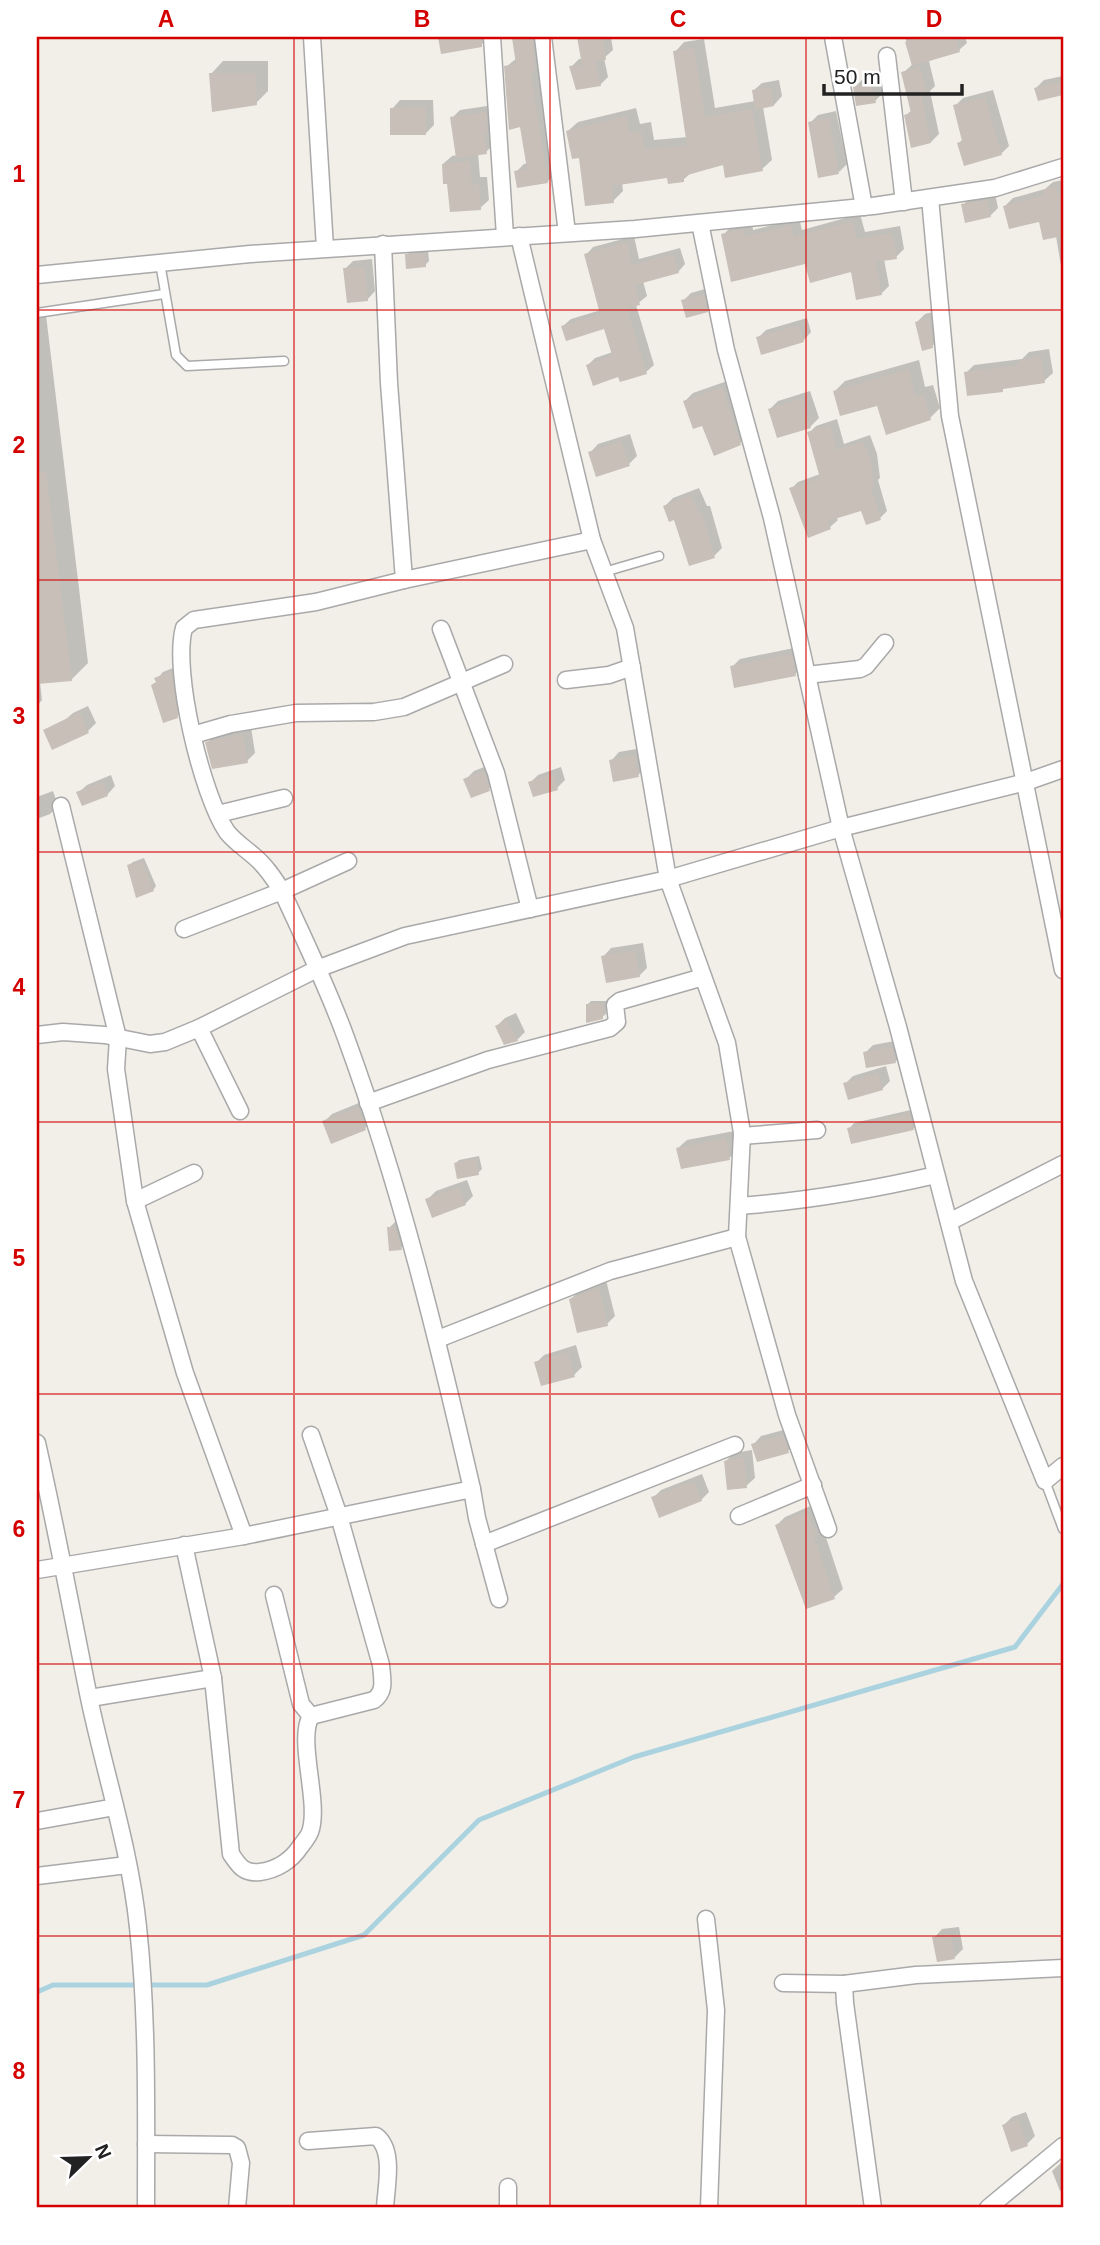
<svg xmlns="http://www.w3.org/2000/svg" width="1100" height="2245" font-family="Arial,sans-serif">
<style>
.shadow{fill:#0003}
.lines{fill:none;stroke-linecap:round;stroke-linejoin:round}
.stream{stroke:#aad3df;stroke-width:5}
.building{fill:#c7bfb8}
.service-casing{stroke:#a9a9a9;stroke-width:11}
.minor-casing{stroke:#a9a9a9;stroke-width:19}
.service{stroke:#fff;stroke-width:8}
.minor{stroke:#fff;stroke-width:16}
.grid{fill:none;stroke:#d40000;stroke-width:2;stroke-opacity:0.55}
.neatline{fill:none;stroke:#d40000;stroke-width:2.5}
.grid-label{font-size:23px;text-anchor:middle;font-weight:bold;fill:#d40000}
</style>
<rect width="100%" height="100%" fill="#f2efe9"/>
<g class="shadow">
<path d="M440,37H489L481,45L442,52Z"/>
<path d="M514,37H540L542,63L538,67L555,174L547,182L516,172L524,164L528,163L521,125L506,67L517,58Z"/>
<path d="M579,37H611L613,50L604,58L608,77L600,85L571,67L579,59H583Z"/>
<path d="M905,37H965L967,43L959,50L929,61L935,86L930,91L939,134L931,142L906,115L912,110L903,73L913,64Z"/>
<path d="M704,39L715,108L755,101L753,91L762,83L779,80L782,96L774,105L763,107L772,160L762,169L724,163L692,172L683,180L669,176L622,183L623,191L613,201L580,156L568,131L578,122L636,108L640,124L651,122L654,140L688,137L675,52L684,42Z"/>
<path d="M223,61H268V91L256,103L211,74Z"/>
<path d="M880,76L883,93L875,101L855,87L863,79Z"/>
<path d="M1063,76V94L1039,99L1036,88L1044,80Z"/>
<path d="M993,90L1009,146L1001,154L959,143L963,139L955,106L963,98Z"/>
<path d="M400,100H433L434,125L426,133L392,109Z"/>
<path d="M494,105V144L486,152L478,153L480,177H487L489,200L480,208L449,182L443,164L452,156L458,155L452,118L460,110Z"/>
<path d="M836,111L847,164L839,172L810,123L818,115Z"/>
<path d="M1063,180V266H1061L1056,236L1040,220L1005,206L1013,198L1045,189L1053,182Z"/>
<path d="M995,193L998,208L990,216L963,205L971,197Z"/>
<path d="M860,214L865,232L900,226L904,249L896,257L884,259L889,286L881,294L853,270L806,262L723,235L731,227L752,222L753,230L799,218L802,230Z"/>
<path d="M634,236L639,259L680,248L685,264L678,272L643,281L647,296L636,305L654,365L646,372L620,374L588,365L595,358L613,352L605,327L563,326L571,319L601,310L586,255L593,247Z"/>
<path d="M428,250L429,261L425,265L407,255L410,252Z"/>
<path d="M372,259L375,291L367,300L345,269L353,261Z"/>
<path d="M712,287L715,303L707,311L683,301L691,293Z"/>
<path d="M938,311L941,338L932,346L917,322L925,314Z"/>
<path d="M46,315L88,663L71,680L40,682L42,700L37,706V316Z"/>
<path d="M807,318L811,332L803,341L758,338L766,330Z"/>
<path d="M1049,349L1053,373L1044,381L1006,387L1002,390L966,373L974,365L1022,359L1029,352Z"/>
<path d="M919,360L925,387L933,385L940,408L930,418L835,391L845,381Z"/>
<path d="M730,380L748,435L740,443L703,423L685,401L693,393Z"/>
<path d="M810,391L819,418L811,426L778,436L770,409L778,401Z"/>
<path d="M837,419L844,444L870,435L877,454L880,478L878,480L887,511L880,518L862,509L836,517L838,520L830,527L809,536L791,489L798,482L820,474L809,433L816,426Z"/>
<path d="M630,434L637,456L629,464L590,453L598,444Z"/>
<path d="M699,488L707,506H710L722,548L714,556L665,506L673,498Z"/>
<path d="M799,647L804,666L795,674L732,667L740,659Z"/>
<path d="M178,666L184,709L177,716L157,679L163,672Z"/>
<path d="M88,706L96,723L88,731L66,741L64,721L73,713Z"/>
<path d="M251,727L255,753L247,761L207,743L215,735Z"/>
<path d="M642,748L646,767L638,775L611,761L619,752Z"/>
<path d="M492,764L497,781L489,789L465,780L474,771Z"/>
<path d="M561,767L565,780L557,788L530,783L538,775Z"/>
<path d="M111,775L115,786L107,795L78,793L87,785Z"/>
<path d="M53,791L58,806L50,814L37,819V797Z"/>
<path d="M144,858L156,886L153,890L129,865L133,862Z"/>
<path d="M643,943L647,968L639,976L603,957L611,948Z"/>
<path d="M591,1001H606V1014L602,1017L588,1004Z"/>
<path d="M516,1013L525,1032L517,1040L497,1026L505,1018Z"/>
<path d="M900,1040L904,1053L896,1061L867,1066L865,1053L873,1045Z"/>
<path d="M886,1066L890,1081L882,1089L845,1084L853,1076Z"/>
<path d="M366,1100L373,1120L365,1128L324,1122L332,1114Z"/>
<path d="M915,1109L918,1123L913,1129H849L854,1123Z"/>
<path d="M734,1131L738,1150L729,1158L678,1148L687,1140Z"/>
<path d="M479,1156L482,1169L478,1173L456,1163L459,1160Z"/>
<path d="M467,1180L473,1196L465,1204L427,1200L436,1191Z"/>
<path d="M397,1220L409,1240L401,1248L389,1228Z"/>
<path d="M606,1280L615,1316L607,1324L571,1299L579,1291Z"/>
<path d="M576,1345L582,1367L574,1375L536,1363L544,1355Z"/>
<path d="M791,1428L796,1443L788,1451L753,1445L761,1436Z"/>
<path d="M752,1450L755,1478L746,1486L726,1461L734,1453Z"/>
<path d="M702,1474L709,1492L701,1500L653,1498L661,1490Z"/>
<path d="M815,1504L843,1589L834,1597L807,1607L777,1525L785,1517Z"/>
<path d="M959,1927L963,1949L955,1957L934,1938L942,1929Z"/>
<path d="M1026,2112L1035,2136L1027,2144L1004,2125L1012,2117Z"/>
<path d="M1063,2161V2190L1060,2191L1052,2171Z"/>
</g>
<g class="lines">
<path class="stream" d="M37,1992L53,1985H207L364,1935L479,1820L634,1757L1015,1647L1063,1584"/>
</g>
<g class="building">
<path d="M438,37H482V47L441,54Z"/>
<path d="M533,37L535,73L531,74L548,183L517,188L514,171L527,169L520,127L509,130L504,66L516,64L512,38Z"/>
<path d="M577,37H603L606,60L595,61L601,86L576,90L569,66L582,65Z"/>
<path d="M910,37H956L960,52L912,66L905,42L911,40Z"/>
<path d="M694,48L705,117L752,109L763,171L725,178L723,165L684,176V182L668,184L667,178L612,186L614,203L585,206L579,158L572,159L566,131L626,116L630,133L641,131L645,149L687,146L673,51Z"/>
<path d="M920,67L928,96L922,97L931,143L911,148L904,115L911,113L901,72Z"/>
<path d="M209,73H256L257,105L212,112Z"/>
<path d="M1063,81V95L1038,101L1034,88Z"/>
<path d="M872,83L876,103L856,106L853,87Z"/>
<path d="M771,87L774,106L755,110L752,90Z"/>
<path d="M985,97L1002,155L964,166L957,143L962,141L953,105Z"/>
<path d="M426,107V135H390V108Z"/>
<path d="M486,112L488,134L484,135L487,154L456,158L450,117Z"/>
<path d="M829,118L839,174L818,178L808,122Z"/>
<path d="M470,161L472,185L479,184L481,210L450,212L447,184H443L442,164Z"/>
<path d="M1056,187L1058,195L1063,194V236L1043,240L1039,222L1009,229L1003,206L1044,195L1043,190Z"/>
<path d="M987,200L991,217L965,223L961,204Z"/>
<path d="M852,221L857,239L892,233L897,259L875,262L882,295L856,300L851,272L810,283L805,264L731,282L721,234L744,229L745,237L791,225L794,237Z"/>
<path d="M627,242L632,265L673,254L679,273L635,285L640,305L627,308L647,374L620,382L618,377L593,386L586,365L612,355L604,329L566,341L561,326L600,314L584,254Z"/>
<path d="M425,253L426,267L406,269L405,254Z"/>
<path d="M365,267L368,301L347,303L343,268Z"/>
<path d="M704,294L708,312L686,318L681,300Z"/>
<path d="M930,318L933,348L922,351L915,322Z"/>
<path d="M799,325L804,342L761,355L756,337Z"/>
<path d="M1041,356L1045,383L1003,389V392L967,396L964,372L1019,365V360Z"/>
<path d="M909,369L915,396L923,394L931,420L886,435L877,406L840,416L833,391Z"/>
<path d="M722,387L741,445L714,456L702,426L693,429L683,401Z"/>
<path d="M802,398L811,428L777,438L768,409Z"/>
<path d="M830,425L837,450L863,441L871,462L874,486L871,487L881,520L866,525L861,511L828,521L831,529L808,538L789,488L820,478L807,432Z"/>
<path d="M621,441L630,466L596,477L588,452Z"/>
<path d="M46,471L72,681L37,684V472Z"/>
<path d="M691,495L699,513H702L715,558L689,566L674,520L669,522L663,506Z"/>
<path d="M792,654L796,676L734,688L730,666Z"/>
<path d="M172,671L178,718L163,723L151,685L156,682L154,678Z"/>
<path d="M80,712L89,733L52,750L43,730Z"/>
<path d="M243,734L248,763L212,769L205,742Z"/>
<path d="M634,755L639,777L613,782L609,760Z"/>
<path d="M484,771L490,791L471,798L463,779Z"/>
<path d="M553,774L558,790L533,797L528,782Z"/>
<path d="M103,782L108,796L82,806L76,792Z"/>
<path d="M141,861L154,891L136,898L127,865Z"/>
<path d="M635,950L640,977L606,983L601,956Z"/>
<path d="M586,1004H603V1019L586,1023Z"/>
<path d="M507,1020L518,1041L504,1045L495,1026Z"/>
<path d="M892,1047L896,1063L866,1068L863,1052Z"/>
<path d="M878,1073L883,1090L848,1100L843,1083Z"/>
<path d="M358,1107L366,1130L331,1144L322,1121Z"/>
<path d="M909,1113L914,1130L851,1144L847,1128Z"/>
<path d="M726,1138L730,1160L681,1169L676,1148Z"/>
<path d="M476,1158L479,1175L457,1179L454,1163Z"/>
<path d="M459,1187L466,1205L432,1218L425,1199Z"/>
<path d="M387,1227H395L402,1250L389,1251Z"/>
<path d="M599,1287L608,1326L577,1333L569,1299Z"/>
<path d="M568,1352L575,1377L541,1386L534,1362Z"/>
<path d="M783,1435L789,1453L757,1462L751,1444Z"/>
<path d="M744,1457L747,1488L727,1490L724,1461Z"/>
<path d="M694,1481L702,1501L659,1518L651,1497Z"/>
<path d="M807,1511L817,1536L814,1537L835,1599L806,1609L775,1525Z"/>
<path d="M951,1934L955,1959L937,1962L932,1937Z"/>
<path d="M1018,2119L1028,2146L1011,2152L1002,2125Z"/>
</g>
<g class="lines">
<g class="service-casing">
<g id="service">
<path d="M160,263L176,355L187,366L284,361"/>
<path d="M37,313L164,294"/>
<path d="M604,572L659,556"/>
<path d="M1045,1481L1063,1529"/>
</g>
</g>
<g class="minor-casing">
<g id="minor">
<path d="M312,37L325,248"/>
<path d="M492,37L505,236"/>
<path d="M543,37L567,233"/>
<path d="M833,37L864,207"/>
<path d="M887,56L904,202"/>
<path d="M930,198L950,416L1063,970"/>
<path d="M700,223L726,350L772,518L841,828L898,1027L964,1281L1045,1481L1063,1466"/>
<path d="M519,236L592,540L625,628L668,879L727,1043L742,1133L737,1237L787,1415L828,1529"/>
<path d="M37,275L250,254L635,229L873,206L995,188L1063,167"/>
<path d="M404,580L592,540"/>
<path d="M441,629L496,773L530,909"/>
<path d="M807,675L860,669L866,666L885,643"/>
<path d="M566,680L609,675L632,667"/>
<path d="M193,735L231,724L296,713L374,712L404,707L504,664"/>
<path d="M61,806L118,1038L116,1069L135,1201L185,1373L244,1536"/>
<path d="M218,814L284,798"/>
<path d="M184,929L282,891L348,861"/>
<path d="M199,1028L240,1111"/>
<path d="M37,1035L63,1032L105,1035L150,1044L165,1042L199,1028L317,969L405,936L668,879L841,828L1026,782L1063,769"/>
<path d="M368,1103L488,1060L610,1028L617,1022L615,1005L620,1001L703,977"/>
<path d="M742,1136L817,1130"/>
<path d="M135,1201L194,1173"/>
<path d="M739,1206C806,1201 871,1190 936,1175"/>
<path d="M949,1222L1063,1164"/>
<path d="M438,1339L610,1271L737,1237"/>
<path d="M37,1443C56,1527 72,1613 89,1698C105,1774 130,1849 138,1927C148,2020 146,2115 146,2208"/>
<path d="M472,1489L477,1518L499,1599"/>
<path d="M739,1516L813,1485"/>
<path d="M484,1544L735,1445"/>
<path d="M184,1545L213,1678L231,1854C239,1866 244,1874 260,1872C276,1870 291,1861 300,1847C304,1842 310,1835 311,1829C319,1799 297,1739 311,1716L374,1700C386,1691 382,1679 381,1665L339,1516L311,1435"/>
<path d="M37,1570L244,1536L472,1489C437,1337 400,1185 346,1038C328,988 304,939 282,891C274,879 267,867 255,857C246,849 235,842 227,832C202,795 172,671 184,628L194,620L316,602L404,580L389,383L383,244"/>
<path d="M274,1595L301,1704L311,1716"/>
<path d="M90,1698L213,1678"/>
<path d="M37,1821L115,1807"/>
<path d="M37,1876L127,1865"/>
<path d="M706,1919L716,2010L709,2208"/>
<path d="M783,1983L844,1984L916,1975L1063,1968"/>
<path d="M844,1984L845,2003L873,2208"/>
<path d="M308,2141L376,2136C395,2150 386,2187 385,2208"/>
<path d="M146,2144L232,2145L237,2148L241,2163L237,2208"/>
<path d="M508,2208V2187"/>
<path d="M988,2208L1063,2146"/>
</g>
</g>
<use href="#service" class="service"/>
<use href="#minor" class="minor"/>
</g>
<path class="grid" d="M294,37V2208M550,37V2208M806,37V2208M37,310H1063M37,580H1063M37,852H1063M37,1122H1063M37,1394H1063M37,1664H1063M37,1936H1063"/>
<rect width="1100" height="2245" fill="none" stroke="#ffffff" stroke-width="77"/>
<g transform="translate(88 2158) rotate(67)" stroke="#ffffff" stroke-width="5" paint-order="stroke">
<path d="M0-5L12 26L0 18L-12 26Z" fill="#222222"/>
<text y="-10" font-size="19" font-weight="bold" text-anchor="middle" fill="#222222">N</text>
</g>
<path d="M824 84v10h138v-10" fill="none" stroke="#222222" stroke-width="3.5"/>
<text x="834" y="84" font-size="21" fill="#222222" stroke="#ffffff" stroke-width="5" paint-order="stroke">50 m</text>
<rect x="38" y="38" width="1024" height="2168" class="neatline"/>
<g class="grid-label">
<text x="166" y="27">A</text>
<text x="422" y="27">B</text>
<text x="678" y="27">C</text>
<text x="934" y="27">D</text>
<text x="19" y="182">1</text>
<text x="19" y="453">2</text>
<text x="19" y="724">3</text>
<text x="19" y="995">4</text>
<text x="19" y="1266">5</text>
<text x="19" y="1537">6</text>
<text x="19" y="1808">7</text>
<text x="19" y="2079">8</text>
</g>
</svg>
